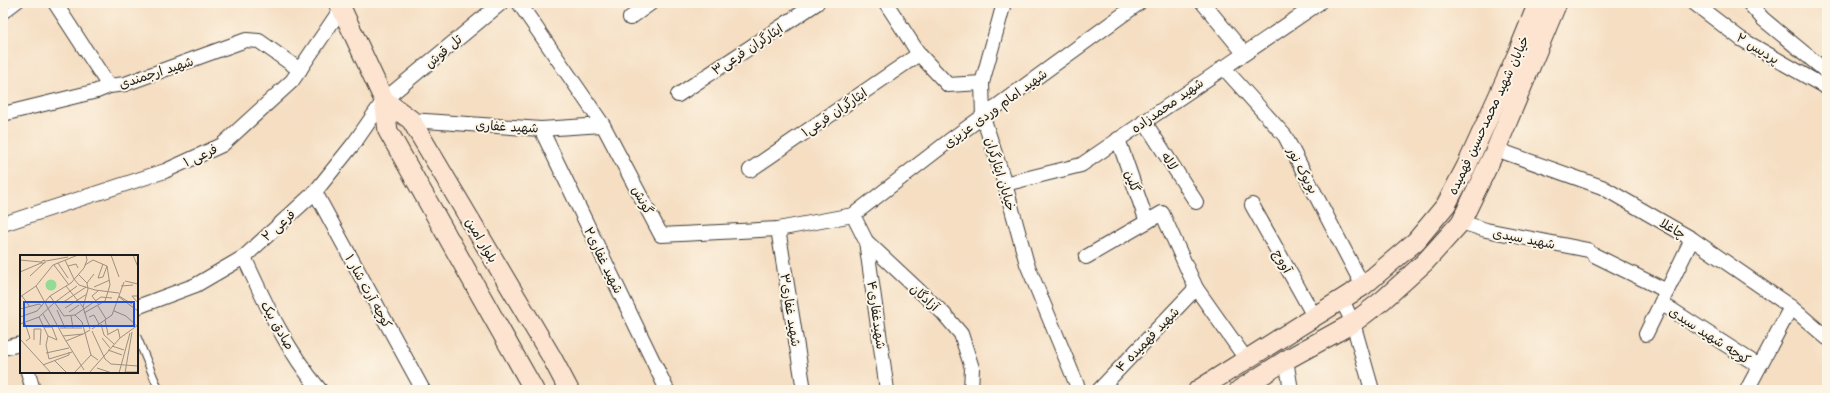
<svg xmlns="http://www.w3.org/2000/svg" width="1830" height="393" font-family="'Playpen Sans','Playpen Sans Arabic',sans-serif">
<style>
.lines{fill:none;stroke-linecap:round;stroke-linejoin:round}
.lane-casing{stroke:#3d3935;stroke-width:9}
.street-casing{stroke:#3d3935;stroke-width:16}
.secondary-casing{stroke:#3d3935;stroke-width:21}
.lane{stroke:#fff;stroke-width:7}
.street{stroke:#fff;stroke-width:14}
.secondary{stroke:#fde4d1;stroke-width:19}
.labels{text-anchor:middle;stroke-width:4;stroke-linejoin:round;paint-order:stroke}
.street-label{font-size:13px;fill:#1c1c1c;stroke:#fcf5e5}
.inset-road{fill:none;stroke:#9e9080;stroke-width:1}
.view{fill:#1d4ed8;fill-opacity:0.15;stroke:#1d4ed8;stroke-width:2}
.inset-edge{fill:none;stroke:#1c1c1c;stroke-width:2}
</style>
<rect width="100%" height="100%" fill="#fcf5e5"/>
<filter id="ink" filterUnits="userSpaceOnUse"><feTurbulence type="fractalNoise" baseFrequency=".025" numOctaves="2"/><feDisplacementMap in="SourceGraphic" scale="8" xChannelSelector="R" yChannelSelector="G"/><feConvolveMatrix kernelMatrix="1 2 1 2 8 2 1 2 1" color-interpolation-filters="sRGB"/></filter>
<filter id="wash" filterUnits="userSpaceOnUse"><feTurbulence type="fractalNoise" baseFrequency=".012" numOctaves="4" result="noise"/><feDisplacementMap in="SourceGraphic" scale="16" xChannelSelector="R" yChannelSelector="G"/><feGaussianBlur stdDeviation="0.9" result="paint"/><feColorMatrix in="noise" values="0 0 0 0 0 0 0 0 0 0 0 0 0 0 0 0 0 1.4 0 .05"/><feComposite in="paint" operator="in"/></filter>
<g filter="url(#wash)">
<rect width="100%" height="100%" fill="#f5dec2"/>
</g>
<g filter="url(#ink)">
<g class="lines">
<g class="lane-casing">
<g id="lane">
<path d="M3,16L20,3"/>
<path d="M137,337L159,390"/>
</g>
</g>
<g class="street-casing">
<g id="street">
<path d="M55,3L109,86"/>
<path d="M519,3L603,125L661,235L778,229L853,215L949,141L1139,3"/>
<path d="M886,3L919,54L948,85L982,83L983,117L1005,184L1027,264L1079,390"/>
<path d="M1203,3L1244,53"/>
<path d="M1694,3L1741,39L1827,88"/>
<path d="M1749,3L1763,19L1827,72"/>
<path d="M630,18L651,3"/>
<path d="M1223,67L1285,136L1363,286"/>
<path d="M982,83L1004,3"/>
<path d="M678,95L817,3"/>
<path d="M3,114L97,91L109,86L125,84L246,40L259,41L300,70"/>
<path d="M411,120L541,129L603,125"/>
<path d="M1144,121L1196,202"/>
<path d="M541,129L667,390"/>
<path d="M1118,139L1147,222"/>
<path d="M1501,151L1602,187L1692,239L1791,307L1827,338"/>
<path d="M750,170L919,54"/>
<path d="M1005,184L1081,165L1319,3"/>
<path d="M315,192L423,390"/>
<path d="M1252,205L1314,316"/>
<path d="M853,215L866,241L943,313L961,334L972,368L971,390"/>
<path d="M1461,222L1486,230L1588,250"/>
<path d="M3,224L165,171L222,145L292,81L345,3"/>
<path d="M778,229L804,390"/>
<path d="M866,241L887,390"/>
<path d="M1594,255L1667,291"/>
<path d="M244,257C265,303 287,351 320,390"/>
<path d="M1086,257L1162,213L1196,288L1246,359"/>
<path d="M1342,300L1353,323L1372,390"/>
<path d="M1661,303L1759,366"/>
<path d="M137,307L196,285L244,257L315,192L355,142L384,100L501,3"/>
<path d="M1646,334L1692,239"/>
<path d="M3,348L21,344"/>
<path d="M1286,360L1291,390"/>
<path d="M28,372L33,390"/>
<path d="M1748,388L1791,307"/>
<path d="M1099,390L1196,288"/>
</g>
</g>
<g class="secondary-casing">
<g id="secondary">
<path d="M339,3L384,100L388,131L534,390"/>
<path d="M384,100L411,120L551,356L569,390"/>
<path d="M1198,390L1363,286L1416,241L1446,205L1466,167L1516,57L1538,3"/>
<path d="M1239,390L1286,360L1353,323L1383,300L1425,262L1461,222L1496,149L1557,3"/>
</g>
</g>
<use href="#lane" class="lane"/>
<use href="#street" class="street"/>
<use href="#secondary" class="secondary"/>
</g>
</g>
<g class="labels">
<g class="street-label">
<text transform="translate(1758 48) rotate(31)" y="5">پردیس ۲</text>
<text transform="translate(747 49) rotate(-33)" y="5">ایثارگران فرعی۳</text>
<text transform="translate(443 51) rotate(-40)" y="5">تل قوش</text>
<text transform="translate(156 72) rotate(-18)" y="5">شهید ارجمندی</text>
<text transform="translate(1167 105) rotate(-35)" y="5">شهید محمدزاده</text>
<text transform="translate(995 108) rotate(-36)" y="5">شهید امام وردی عزیزی</text>
<text transform="translate(834 112) rotate(-34)" y="5">ایثارگران فرعی۱</text>
<text transform="translate(1488 115) rotate(-65)" y="5">خیابان شهید محمدحسین فهمیده</text>
<text transform="translate(507 126) rotate(3)" y="5">شهید غفاری</text>
<text transform="translate(200 155) rotate(-25)" y="5">فرعی ۱</text>
<text transform="translate(1170 161) rotate(57)" y="5">لاله</text>
<text transform="translate(1303 170) rotate(62)" y="5">بویوک نور</text>
<text transform="translate(1001 174) rotate(73)" y="5">خیابان ایثارگران</text>
<text transform="translate(1133 181) rotate(70)" y="5">گلین</text>
<text transform="translate(643 200) rotate(62)" y="5">گونش</text>
<text transform="translate(278 225) rotate(-42)" y="5">فرعی ۲</text>
<text transform="translate(1673 228) rotate(30)" y="5">چاغلا</text>
<text transform="translate(1524 238) rotate(11)" y="5">شهید سیدی</text>
<text transform="translate(482 240) rotate(59)" y="5">بلوار امین</text>
<text transform="translate(604 260) rotate(64)" y="5">شهید غفاری۲</text>
<text transform="translate(1283 261) rotate(61)" y="5">آووج</text>
<text transform="translate(369 291) rotate(61)" y="5">کوچه آرت شار ۱</text>
<text transform="translate(925 297) rotate(42)" y="5">آزادگان</text>
<text transform="translate(791 310) rotate(81)" y="5">شهید غفاری۳</text>
<text transform="translate(877 315) rotate(82)" y="5">شهیدغفاری۴</text>
<text transform="translate(278 325) rotate(60)" y="5">صادق بیک</text>
<text transform="translate(1710 335) rotate(33)" y="5">کوچه شهید سیدی</text>
<text transform="translate(1147 339) rotate(-46)" y="5">شهید فهمیده ۴</text>
</g>
</g>
<g transform="translate(20 255)">
<rect width="118" height="118" fill="#f5dec2"/>
<path d="M25.5 30a5.5 5.5 0 1 1 11 0a5.5 5.5 0 1 1-11 0Z" fill="#93dc97"/>
<path class="inset-road" d="M91,0L99,22M113,0L118,12M0,5L21,7M25,5V8H21L22,6ZM45,5L54,24L59,30L75,35L99,38M26,6L48,2M38,8L48,23M83,9L78,23L83,22L87,11M34,10L49,30M48,11L56,9L58,13M0,17L21,8M58,19L67,28L74,19M10,21L24,8M105,26L118,29M16,31L43,81M46,31L63,52L70,74M101,31L113,30M74,32L90,25M78,36L72,41L79,50M2,41L10,52M30,41L44,61L55,60L81,42L92,43M99,41L112,49M117,41H112L118,48M0,42L16,31L33,10L58,0M99,42L118,56M42,48L66,32M78,51L86,64M63,52L68,34L67,28M45,53L67,39M0,54L19,49L22,51M37,55L45,73M94,56L106,61L118,72M49,57L59,50M64,58L85,46L90,30L87,11L73,5L65,10M23,59L30,71M55,60L62,67L71,100L78,105M51,61L53,73M0,62L17,56L30,41L51,28L64,13L67,5L66,0M19,62L28,81L37,85L32,72H24M69,62L74,60L79,69M85,65L88,79M5,68L10,83L6,86M0,69L19,62L34,48L57,31M81,69L84,80L94,89M40,73H62M72,74L92,60L104,27M72,76L85,104L91,109L118,111M63,79L43,81L46,86L63,79L70,75M87,80L98,74L100,83M28,81L26,90L29,104L52,97M82,83L90,93M0,84L31,118M14,85V74H21L20,90M46,86L64,115M92,91L104,95M88,95L102,100M26,98L49,93M34,105L47,118M23,110L49,100V97M77,113L92,118M105,117H118M54,118L71,100M69,118L100,83L118,70M99,118L110,78M105,118L112,77"/>
<path class="view" d="M4,47H114V71H4Z"/>
<rect width="118" height="118" class="inset-edge"/>
</g>
<rect width="1830" height="393" fill="none" stroke="#fcf5e5" stroke-width="16"/>
</svg>
